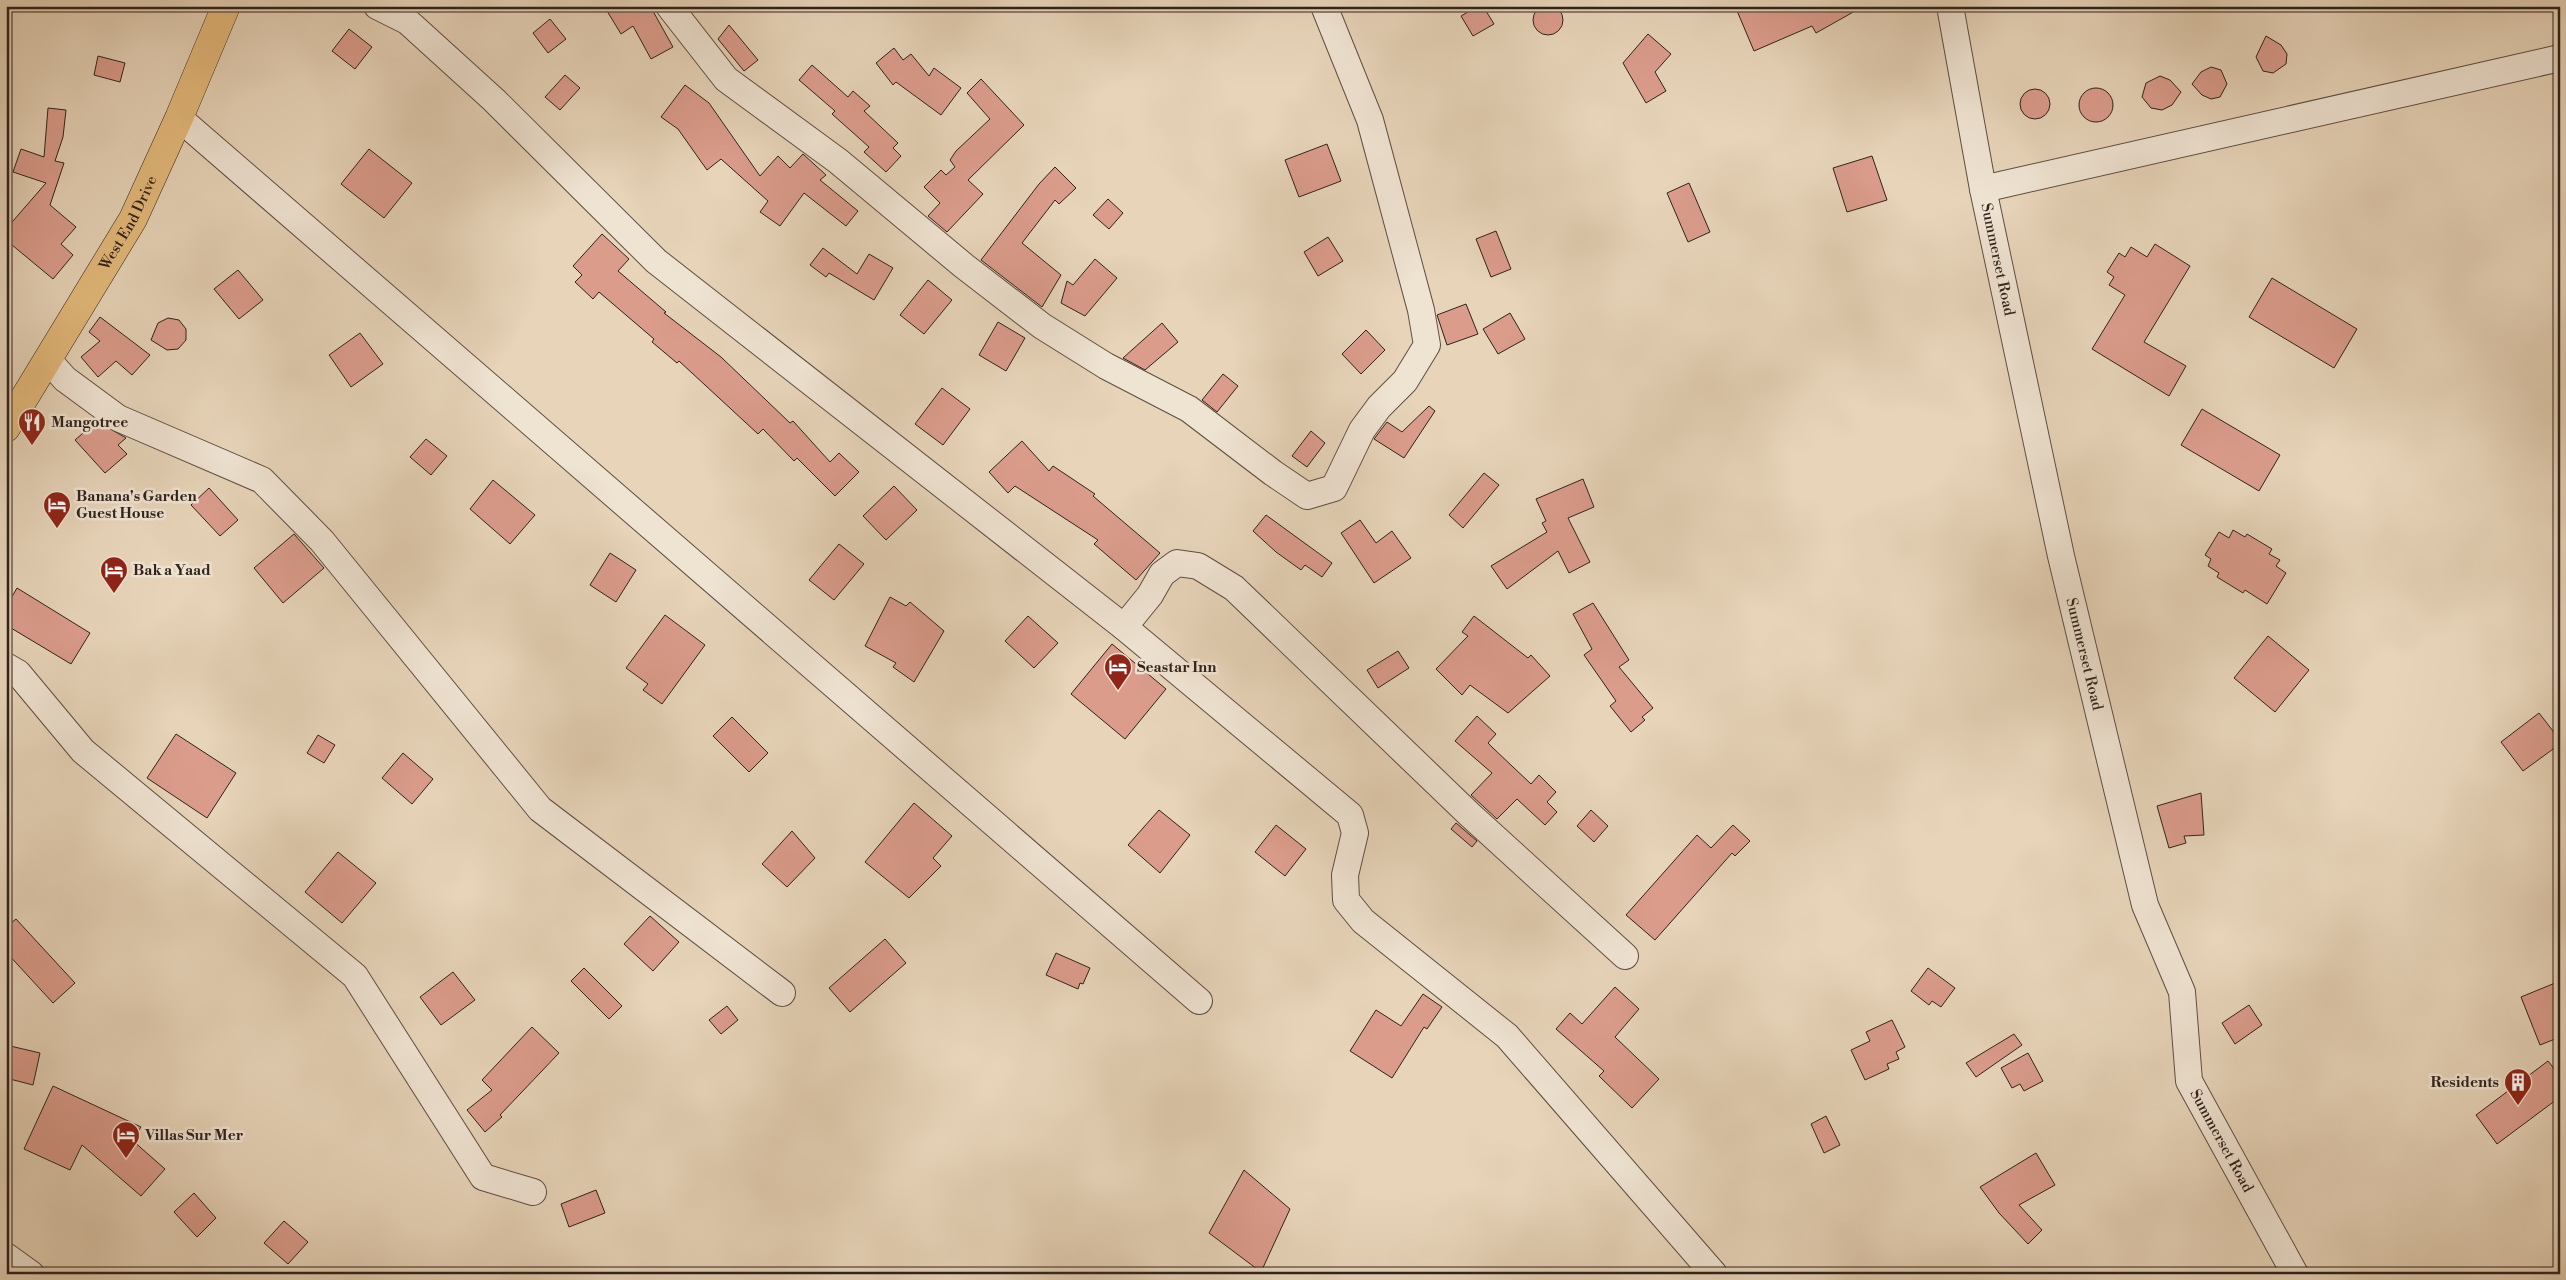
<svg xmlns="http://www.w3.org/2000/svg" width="2566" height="1280" font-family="'Libre Bodoni',serif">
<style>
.building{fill:#db9c8c;stroke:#30221c}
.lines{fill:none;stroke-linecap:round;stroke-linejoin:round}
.minor-casing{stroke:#5e4e43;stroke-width:28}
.major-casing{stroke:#30221c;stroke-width:29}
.minor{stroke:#efe3d2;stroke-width:26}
.major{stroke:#e4ba7c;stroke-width:28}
.labels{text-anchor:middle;stroke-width:5;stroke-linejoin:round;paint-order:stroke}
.street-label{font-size:15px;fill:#30221c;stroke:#efe3d2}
.poi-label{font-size:15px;font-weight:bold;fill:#30221c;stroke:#efe3d2;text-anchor:start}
</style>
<rect width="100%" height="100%" fill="#e7d4b9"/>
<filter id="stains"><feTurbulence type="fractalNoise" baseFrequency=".004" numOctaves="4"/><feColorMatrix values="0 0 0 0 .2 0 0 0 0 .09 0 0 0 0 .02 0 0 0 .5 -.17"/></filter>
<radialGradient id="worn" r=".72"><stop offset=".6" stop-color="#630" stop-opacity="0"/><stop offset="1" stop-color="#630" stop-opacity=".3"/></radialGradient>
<g class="building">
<circle cx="1548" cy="20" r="15"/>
<path d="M604,6H654V13L673,47L651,59L633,26L621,34Z"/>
<path d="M1478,6H1483L1494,24L1473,36L1461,16Z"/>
<path d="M1735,6H1864L1816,33L1812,26L1754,51Z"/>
<path d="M550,19L566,39L548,53L533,33Z"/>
<path d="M729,25L758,60L744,71L718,39Z"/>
<path d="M349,29L372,47L355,69L332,51Z"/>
<path d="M1648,34L1671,54L1655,72L1666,91L1646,103L1623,63Z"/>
<path d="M2266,36L2281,45L2287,54L2286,64L2273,73L2263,71L2256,57Z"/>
<path d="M894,48L903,60L911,54L929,76L934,68L961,88L941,115L896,82L893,85L876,63Z"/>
<path d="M98,56L125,63L120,82L94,75Z"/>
<path d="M812,65L848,97L853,91L870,106L864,111L898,143L893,148L901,156L886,172L864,152L869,147L832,114L835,111L799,80Z"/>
<path d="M2211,67L2221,70L2227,84L2220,97L2211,99L2202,95L2192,84L2201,72Z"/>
<path d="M565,75L580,88L560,110L545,97Z"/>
<path d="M2160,76L2170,80L2181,92L2172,105L2162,110L2151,108L2142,97L2146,83Z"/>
<path d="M981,79L1024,125L968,180L983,194L947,232L928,216L940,203L924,187L941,170L946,175L955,167L950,160L956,151L990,119L967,93Z"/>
<path d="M685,85L709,103L760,176L778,156L790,168L803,154L826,175L820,180L858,211L846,226L804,193L780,226L760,212L768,201L721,159L707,170L678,129L661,117Z"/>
<circle cx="2096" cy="105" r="17"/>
<circle cx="2035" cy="104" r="15"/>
<path d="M48,108L66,110L63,137L55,161L64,163L50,205L76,227L61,244L73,255L53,279L6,240V229L46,183L13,172L21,149L44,157Z"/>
<path d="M1327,144L1341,181L1299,197L1285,160Z"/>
<path d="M369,149L412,183L384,218L341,184Z"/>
<path d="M1872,156L1887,200L1847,212L1833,168Z"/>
<path d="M1055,167L1076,188L1059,204L1055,200L1022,243L1061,275L1042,307L981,260L1039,184Z"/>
<path d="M1689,183L1710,232L1688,242L1667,193Z"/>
<path d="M1108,199L1123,213L1109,229L1093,215Z"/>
<path d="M1496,231L1511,269L1491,277L1476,239Z"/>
<path d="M602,234L629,259L618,271L666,312L664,313L721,357L790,423L793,421L830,462L839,453L859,472L835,496L797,458L794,461L763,429L758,434L679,361L677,363L652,342L654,339L599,292L593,299L575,282L582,275L573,266Z"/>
<path d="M1328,237L1343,261L1318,276L1304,252Z"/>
<path d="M2155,244L2190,266L2144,342L2186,366L2169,396L2092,349L2125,295L2109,285L2114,277L2107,272L2119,253L2125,257L2131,247L2147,257Z"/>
<path d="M823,248L857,274L869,254L893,268L874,300L829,273L826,277L810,265Z"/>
<path d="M1095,259L1117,278L1085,316L1061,303L1067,281L1073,285Z"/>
<path d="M238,270L263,300L239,319L214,289Z"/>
<path d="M2272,278L2357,329L2334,368L2249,317Z"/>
<path d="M928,280L952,300L924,334L900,315Z"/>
<path d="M1466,304L1478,334L1447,345L1437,315Z"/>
<path d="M1510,313L1525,339L1498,354L1483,329Z"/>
<path d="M100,317L150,355L132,375L116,361L98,377L81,357L100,341L89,332Z"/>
<path d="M168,318L179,320L186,329V340L178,349L167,350L151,340L158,323Z"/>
<path d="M998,322L1025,338L1006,371L979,355Z"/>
<path d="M1162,323L1178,342L1145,370L1123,358Z"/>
<path d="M1366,330L1385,350L1361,374L1342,354Z"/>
<path d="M360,333L383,364L351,387L329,355Z"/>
<path d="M1223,374L1238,386L1217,412L1202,400Z"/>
<path d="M942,388L970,409L943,445L915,424Z"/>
<path d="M1429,406L1435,411L1404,458L1374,439L1387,422L1402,432Z"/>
<path d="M2202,409L2280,455L2259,491L2181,445Z"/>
<path d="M97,421L126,438L118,445L127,454L105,473L75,440Z"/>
<path d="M1311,431L1325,443L1307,467L1292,456Z"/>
<path d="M426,439L447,456L431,475L410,457Z"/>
<path d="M1022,441L1049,471L1053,466L1095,494L1093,496L1160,553L1136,580L1094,544L1098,540L1015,486L1008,493L989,472Z"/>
<path d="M1484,473L1499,485L1463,528L1449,515Z"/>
<path d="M1583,479L1594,507L1568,518L1590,562L1569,573L1558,551L1507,589L1491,566L1547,532L1542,523L1546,521L1536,499Z"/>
<path d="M493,480L535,515L510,544L470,509Z"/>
<path d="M894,486L917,510L886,540L863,516Z"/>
<path d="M209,488L238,520L220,536L191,505Z"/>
<path d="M1266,515L1332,563L1322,577L1305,565L1301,570L1276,552L1253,531Z"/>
<path d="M1360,520L1376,543L1392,531L1411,558L1374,583L1341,533Z"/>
<path d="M2233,530L2245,537L2247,534L2272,549L2269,554L2280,560L2276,566L2286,573L2267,604L2245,590L2243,593L2217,577L2219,573L2208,566L2211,559L2205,555L2219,532L2229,538Z"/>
<path d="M294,534L324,568L283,603L254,568Z"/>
<path d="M839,544L864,564L834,600L809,580Z"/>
<path d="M610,553L636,570L616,602L590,585Z"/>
<path d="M17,588L90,633L71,664L6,625V607Z"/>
<path d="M890,597L906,606L910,602L944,631L914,682L893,667L896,663L865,646Z"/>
<path d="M1593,603L1629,660L1619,667L1653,708L1642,717L1645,720L1631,732L1610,706L1616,701L1584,655L1592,649L1573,614Z"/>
<path d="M665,615L705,645L662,704L643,690L648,684L626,668Z"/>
<path d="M1028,616L1058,643L1034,668L1005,641Z"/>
<path d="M1474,616L1528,658L1531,655L1550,676L1508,713L1470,685L1462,695L1436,669L1468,636L1462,632Z"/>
<path d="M2268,636L2309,670L2275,712L2234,678Z"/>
<path d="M1112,644L1166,689L1125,739L1071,694Z"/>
<path d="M1398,651L1409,668L1378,688L1367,670Z"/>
<path d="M2539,713L2560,740V744L2523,771L2501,742Z"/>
<path d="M1477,716L1496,734L1488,743L1493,748L1531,784L1539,775L1556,792L1547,802L1557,812L1545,825L1517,799L1497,819L1471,795L1492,773L1455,741Z"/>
<path d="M732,717L768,753L749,772L713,736Z"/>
<path d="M176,734L236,773L207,818L147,778Z"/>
<path d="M318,735L335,745L324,763L307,753Z"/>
<path d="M403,753L433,779L412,804L382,778Z"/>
<path d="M2201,793L2204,835L2184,836L2186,843L2169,848L2157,806Z"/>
<path d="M914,803L952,836L933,858L941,866L909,898L865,862Z"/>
<path d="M1159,810L1190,835L1160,873L1128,845Z"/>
<path d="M1591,810L1608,826L1594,842L1577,826Z"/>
<path d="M1456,823L1477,841L1472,847L1451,829Z"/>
<path d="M1276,825L1306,849L1285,876L1255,852Z"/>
<path d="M1733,825L1750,841L1735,856L1732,853L1655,940L1626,915L1697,835L1711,848Z"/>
<path d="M792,831L815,858L787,887L762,864Z"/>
<path d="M338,852L376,883L342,923L305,892Z"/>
<path d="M650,916L679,942L653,971L624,944Z"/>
<path d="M16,919L75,983L53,1003L6,952V927Z"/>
<path d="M885,939L906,963L850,1012L829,988Z"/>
<path d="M1056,953L1090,968L1083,984L1080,983L1078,989L1046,975Z"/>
<path d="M584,968L622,1006L609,1019L571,981Z"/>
<path d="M1928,968L1955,988L1941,1007L1932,1001L1929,1005L1911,991Z"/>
<path d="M453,972L475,1000L441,1025L420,997Z"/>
<path d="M2560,981V1037L2540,1045L2521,997Z"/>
<path d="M1615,987L1639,1009L1615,1037L1659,1079L1632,1108L1599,1076L1604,1071L1556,1029L1570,1013L1582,1024Z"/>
<path d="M1423,994L1442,1007L1427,1029L1424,1027L1392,1078L1350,1051L1376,1010L1401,1026Z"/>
<path d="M2249,1005L2262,1025L2235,1044L2222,1023Z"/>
<path d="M727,1006L738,1020L721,1034L709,1020Z"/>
<path d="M1892,1020L1905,1047L1896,1052L1899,1059L1887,1064L1889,1069L1865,1080L1851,1050L1870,1041L1866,1032Z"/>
<path d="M532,1027L559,1053L500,1115L502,1117L485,1132L467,1110L492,1090L482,1080Z"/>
<path d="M2014,1034L2022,1045L1976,1077L1966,1063Z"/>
<path d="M6,1045L40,1053L33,1085L6,1078Z"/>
<path d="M2028,1053L2043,1081L2024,1091L2020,1084L2012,1088L2001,1068Z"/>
<path d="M2548,1061L2560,1076V1097L2497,1144L2476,1115Z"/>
<path d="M53,1086L141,1127L132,1140L165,1169L141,1196L82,1145L70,1170L24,1149Z"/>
<path d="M1826,1116L1840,1145L1824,1153L1811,1124Z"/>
<path d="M2036,1153L2055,1185L2019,1205L2042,1230L2028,1244L1999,1213L1980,1187Z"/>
<path d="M1244,1170L1290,1209L1261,1272L1209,1233Z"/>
<path d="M596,1190L605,1213L569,1227L561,1204Z"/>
<path d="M194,1193L216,1218L197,1237L174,1212Z"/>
<path d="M284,1221L308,1242L288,1264L264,1243Z"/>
</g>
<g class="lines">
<g class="minor-casing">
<g id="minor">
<path d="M377,6L407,21L494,100L656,261L1124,627L1350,815L1355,833L1345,875L1346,900L1363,921L1507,1036L1714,1274"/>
<path d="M669,6L726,79L838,161L964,266L1042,326L1106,366L1189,409L1273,473L1307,496L1334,488L1362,430L1379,407L1405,381L1427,345L1421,310L1370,120L1324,6"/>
<path id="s1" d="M1950,6L1983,189L2061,556L2145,905L2182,992L2189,1081L2295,1274"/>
<path d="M179,118L1199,1001"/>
<path d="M1983,189L2560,58"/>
<path d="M48,360L65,379L118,418L262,480L322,541L540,809L782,993"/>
<path d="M1124,627L1150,595L1162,574L1177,563L1198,566L1234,588L1469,814L1625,956"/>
<path d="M6,666L18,673L83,751L355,976L483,1177L533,1192"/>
<path d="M6,1256L31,1274"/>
</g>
</g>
<g class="major-casing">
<g id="major">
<path id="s2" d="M6,428L133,219L179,118L226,6"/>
</g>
</g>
<use href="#minor" class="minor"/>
<use href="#major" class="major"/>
</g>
<defs>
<g id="restaurant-pin" transform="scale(1.4375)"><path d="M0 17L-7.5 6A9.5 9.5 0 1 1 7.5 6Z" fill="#8f2418" stroke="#efe3d2"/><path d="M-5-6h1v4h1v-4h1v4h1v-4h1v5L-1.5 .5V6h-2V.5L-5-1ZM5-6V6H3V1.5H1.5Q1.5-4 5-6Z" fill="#fff"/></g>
<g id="hotel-pin" transform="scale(1.4375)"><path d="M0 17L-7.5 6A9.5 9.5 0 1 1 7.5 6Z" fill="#8f2418" stroke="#efe3d2"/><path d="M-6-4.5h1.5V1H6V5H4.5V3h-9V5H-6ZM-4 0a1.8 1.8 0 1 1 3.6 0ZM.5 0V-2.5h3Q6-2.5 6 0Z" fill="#fff"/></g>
<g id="building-pin" transform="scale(1.4375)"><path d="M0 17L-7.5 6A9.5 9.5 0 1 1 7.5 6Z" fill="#8f2418" stroke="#efe3d2"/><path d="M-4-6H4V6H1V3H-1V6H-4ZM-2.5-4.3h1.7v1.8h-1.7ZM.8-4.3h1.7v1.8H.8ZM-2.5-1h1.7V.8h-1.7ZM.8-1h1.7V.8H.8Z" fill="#fff"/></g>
</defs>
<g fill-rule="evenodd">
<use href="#restaurant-pin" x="32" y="422"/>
<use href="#hotel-pin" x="57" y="505"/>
<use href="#hotel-pin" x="114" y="570"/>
<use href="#hotel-pin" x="1118" y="667"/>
<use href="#building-pin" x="2518" y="1082"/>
<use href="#hotel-pin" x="126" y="1135"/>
</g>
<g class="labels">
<g class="street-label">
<text dy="5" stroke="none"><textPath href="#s2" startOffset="239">West End Drive</textPath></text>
<text dy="5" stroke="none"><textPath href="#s1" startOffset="258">Summerset Road</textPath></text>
<text dy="5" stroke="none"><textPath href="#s1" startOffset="662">Summerset Road</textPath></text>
<text dy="5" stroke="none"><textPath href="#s1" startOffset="1172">Summerset Road</textPath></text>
</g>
<g class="poi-label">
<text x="51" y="427">Mangotree</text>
<text x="76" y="501">Banana's Garden<tspan x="76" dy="17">Guest House</tspan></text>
<text x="133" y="575">Bak a Yaad</text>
<text x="1137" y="672">Seastar Inn</text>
<text x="2499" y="1087" text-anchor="end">Residents</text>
<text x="145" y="1140">Villas Sur Mer</text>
</g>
</g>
<rect width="2566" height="1280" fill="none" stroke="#e7d4b9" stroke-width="25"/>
<rect x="8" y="8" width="2551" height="1265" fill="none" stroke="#30221c" stroke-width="2.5"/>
<rect x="12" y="12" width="2541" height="1255" fill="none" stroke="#30221c"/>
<rect width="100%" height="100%" filter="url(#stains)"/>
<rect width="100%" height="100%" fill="url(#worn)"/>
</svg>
